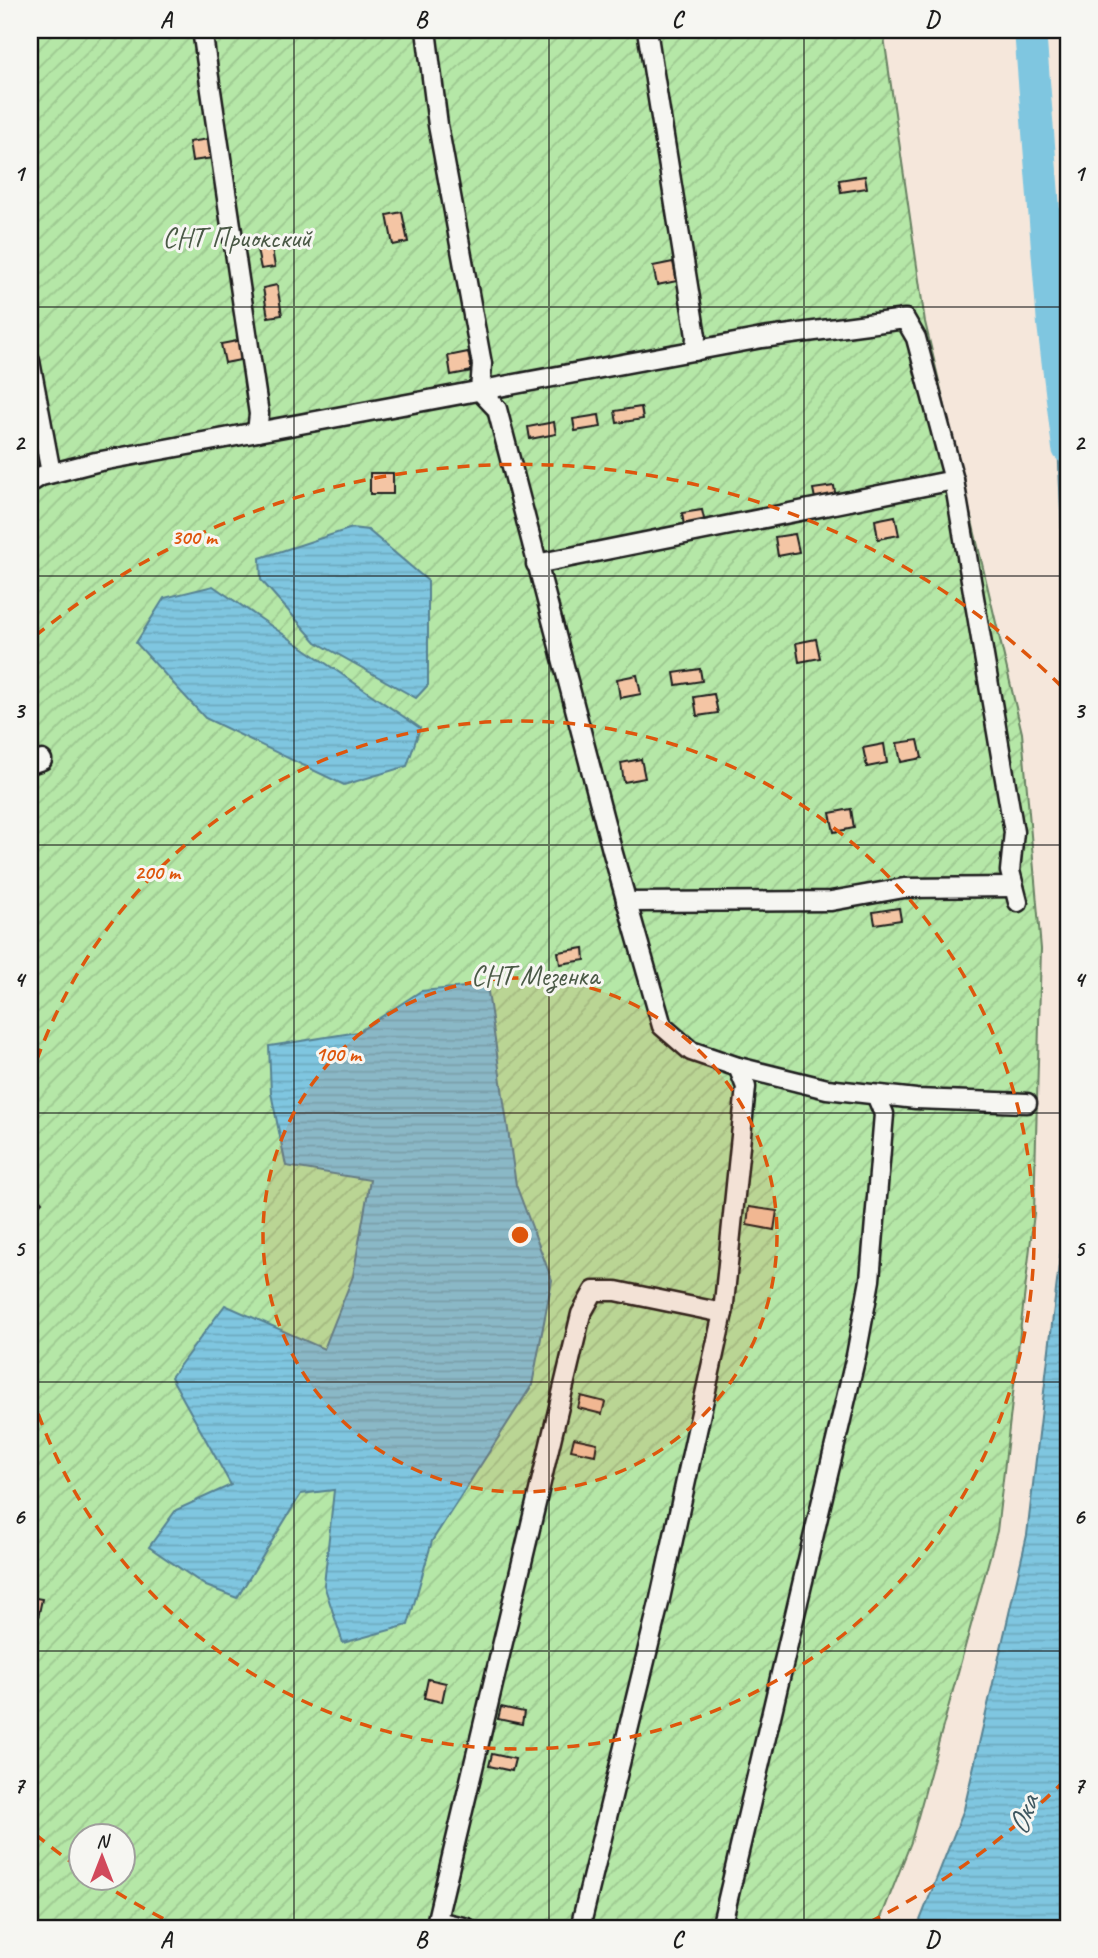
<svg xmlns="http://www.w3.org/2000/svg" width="1098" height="1958" font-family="Caveat,sans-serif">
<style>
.garden{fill:url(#garden-furrows);stroke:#688262;stroke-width:2;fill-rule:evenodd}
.water{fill:url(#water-rules);stroke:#578292;stroke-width:2}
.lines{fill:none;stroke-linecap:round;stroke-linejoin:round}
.river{stroke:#7fc6e0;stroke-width:32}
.building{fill:#f4c5a4;stroke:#1c1c1c;stroke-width:2}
.minor-casing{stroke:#1c1c1c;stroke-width:23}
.minor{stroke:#f6f6f2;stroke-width:18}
.grid{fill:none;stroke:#1c1c1c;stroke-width:2;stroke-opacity:0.55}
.ring{fill:none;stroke:#de560d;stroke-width:3.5;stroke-dasharray:12 9}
.labels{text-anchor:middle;stroke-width:6;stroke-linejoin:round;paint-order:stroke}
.park-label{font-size:28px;fill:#4a5946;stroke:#f6f6f2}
.water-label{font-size:30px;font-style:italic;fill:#3f5861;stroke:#f6f6f2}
.centre{fill:#de560d;stroke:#f6f6f2;stroke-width:3.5}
.ring-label{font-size:21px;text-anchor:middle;font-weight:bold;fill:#de560d;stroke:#f6f6f2;stroke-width:6;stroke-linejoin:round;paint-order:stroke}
.neatline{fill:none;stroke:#1c1c1c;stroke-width:2.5}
.grid-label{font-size:23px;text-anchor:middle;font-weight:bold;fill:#1c1c1c}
</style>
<defs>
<pattern id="garden-furrows" width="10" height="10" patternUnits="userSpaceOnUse" patternTransform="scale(1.75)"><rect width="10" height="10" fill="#b5e7a7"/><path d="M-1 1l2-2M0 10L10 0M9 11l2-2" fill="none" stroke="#9bc68f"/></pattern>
<pattern id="water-rules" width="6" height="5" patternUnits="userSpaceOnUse" patternTransform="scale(1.75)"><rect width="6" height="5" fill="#7fc6e0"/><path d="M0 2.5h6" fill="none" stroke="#6daac0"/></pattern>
</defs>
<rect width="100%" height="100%" fill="#f5e7db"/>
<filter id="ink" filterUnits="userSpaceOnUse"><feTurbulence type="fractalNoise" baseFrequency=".0143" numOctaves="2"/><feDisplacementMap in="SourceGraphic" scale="14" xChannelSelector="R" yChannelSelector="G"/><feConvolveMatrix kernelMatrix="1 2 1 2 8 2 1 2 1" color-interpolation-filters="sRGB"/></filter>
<g filter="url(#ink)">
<path class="garden" d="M30,30H883L925,322L1022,733L1041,949L1034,1213L997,1531L911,1842L877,1928H30ZM80,1836H122V1878H80Z"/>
<g class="water">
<path d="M1053,324L1068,416V675Z"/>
<path d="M352,528L368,530L428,581V685L416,698L316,642L261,580L260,558Z"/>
<path d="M213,586L420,728L407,766L344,785L205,718L136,643L164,598Z"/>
<path d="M487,985L516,1185L552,1280L532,1385L432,1541L408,1625L343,1643L324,1585L334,1490L301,1494L237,1598L206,1586L149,1547L176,1510L231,1485L171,1377L225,1305L324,1349L353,1276L370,1180L286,1166L271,1093L269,1046L358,1032L421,991Z"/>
<path d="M1068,1189V1901L1056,1928H917L964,1809L1027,1535Z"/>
</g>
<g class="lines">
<path class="river" d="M1030,30L1053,324L1068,448"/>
</g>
<g class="building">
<path d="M209,139L213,158L192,161L189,142Z"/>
<path d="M865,176L867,188L841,192L839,180Z"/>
<path d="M402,212L408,242L393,245L387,215Z"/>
<path d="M270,237L275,267L261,269L255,240Z"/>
<path d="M673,262L677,281L657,285L653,266Z"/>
<path d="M277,285L282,315L268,317L263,288Z"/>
<path d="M242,340L245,359L225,363L221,344Z"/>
<path d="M468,352L472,371L451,375L448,356Z"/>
<path d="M641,407L643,419L617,423L615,411Z"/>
<path d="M599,415L601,427L575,431L573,419Z"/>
<path d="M554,422L556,434L530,439L528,427Z"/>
<rect x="370" y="473" width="23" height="21"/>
<path d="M834,486L837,504L817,508L813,489Z"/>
<path d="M702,510L706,528L685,532L682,513Z"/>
<path d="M895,516L899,535L878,539L875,520Z"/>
<path d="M795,534L799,552L778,556L775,537Z"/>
<path d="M816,639L820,658L799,662L796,643Z"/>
<path d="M700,669L702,681L676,685L674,673Z"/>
<path d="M637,675L641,694L620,698L617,679Z"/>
<path d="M714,694L718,713L697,716L694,697Z"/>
<path d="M918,740L922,758L901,762L897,743Z"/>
<path d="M884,744L887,763L867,767L863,748Z"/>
<path d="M641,759L645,778L624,782L621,763Z"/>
<path d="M851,809L854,828L834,832L830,813Z"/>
<path d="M899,908L901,920L875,924L873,912Z"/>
<path d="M584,948L585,960L560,964L558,952Z"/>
<path d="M30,1190L42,1202L35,1209L30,1204Z"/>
<path d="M749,1207L777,1211L774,1230L747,1225Z"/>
<path d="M581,1396L605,1402L602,1414L578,1408Z"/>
<path d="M574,1438L597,1443L595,1455L571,1450Z"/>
<path d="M30,1597L42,1599L38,1618L30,1617Z"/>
<path d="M428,1679L446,1683L442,1702L424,1698Z"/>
<path d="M501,1707L524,1712L522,1724L498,1719Z"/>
<path d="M492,1754L515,1759L512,1771L489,1766Z"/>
</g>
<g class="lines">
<g class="minor-casing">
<g id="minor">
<path d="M202,30L259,414L257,432"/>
<path d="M426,30L438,125L482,364L480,391L497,409L612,850L662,1026L691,1051L738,1067L827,1089L916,1099L1027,1103"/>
<path d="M647,30L696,336L695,351"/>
<path d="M30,361L51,473"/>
<path d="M954,480L1014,832L1010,871L1018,902"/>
<path d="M30,483L41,476L96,462L762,338L905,319L916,338L954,480L536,564"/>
<path d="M30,764L42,760"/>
<path d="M626,902L831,901L904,888L1014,887"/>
<path d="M437,1921L467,1928"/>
<path d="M435,1928L581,1314L594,1291H616L723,1313"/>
<path d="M580,1928L659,1603L723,1313L746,1087L738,1067"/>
<path d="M721,1928L856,1356L870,1280L884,1114L876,1095"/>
</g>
</g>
<use href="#minor" class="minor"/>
</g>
</g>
<path class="grid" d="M294,30V1928M549,30V1928M804,30V1928M30,307H1068M30,576H1068M30,845H1068M30,1113H1068M30,1382H1068M30,1651H1068"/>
<circle cx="520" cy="1235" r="257" fill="#de560d" fill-opacity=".12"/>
<g class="ring">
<circle cx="520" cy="1235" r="257"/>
<path d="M30 1080A514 514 0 1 1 30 1390"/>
<path d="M1065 1780A771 771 0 0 1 858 1928M182 1928A771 771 0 0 1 94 1878M78 1867A771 771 0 0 1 35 1834M35 636A771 771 0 0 1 1065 690"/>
</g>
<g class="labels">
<g class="park-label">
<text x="237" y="247">СНТ Приокский</text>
<text x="535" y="985">СНТ Мезенка</text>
</g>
<g class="water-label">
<text transform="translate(1023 1815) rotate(-71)" y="10">Ока</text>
</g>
</g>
<circle cx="520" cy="1235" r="10" class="centre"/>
<g class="ring-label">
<text x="194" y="544">300 m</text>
<text x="157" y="879">200 m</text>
<text x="338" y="1061">100 m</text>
</g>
<rect width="1098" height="1958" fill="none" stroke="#f6f6f2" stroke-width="77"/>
<g transform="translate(102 1857)"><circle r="33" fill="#f6f6f2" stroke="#9f9f9c" stroke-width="2"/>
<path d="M0-5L12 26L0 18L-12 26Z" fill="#d1495b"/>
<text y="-10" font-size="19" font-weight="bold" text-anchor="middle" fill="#1c1c1c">N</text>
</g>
<rect x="38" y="38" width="1022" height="1882" class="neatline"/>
<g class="grid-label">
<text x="166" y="27">A</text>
<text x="421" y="27">B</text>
<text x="677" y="27">C</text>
<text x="932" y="27">D</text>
<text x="19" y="181">1</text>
<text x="1079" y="181">1</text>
<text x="19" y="450">2</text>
<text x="1079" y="450">2</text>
<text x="19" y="718">3</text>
<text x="1079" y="718">3</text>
<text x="19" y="987">4</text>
<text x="1079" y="987">4</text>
<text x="19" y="1256">5</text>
<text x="1079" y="1256">5</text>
<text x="19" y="1524">6</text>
<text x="1079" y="1524">6</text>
<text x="19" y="1793">7</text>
<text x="1079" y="1793">7</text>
<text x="166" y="1947">A</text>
<text x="421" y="1947">B</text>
<text x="677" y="1947">C</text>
<text x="932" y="1947">D</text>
</g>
</svg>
